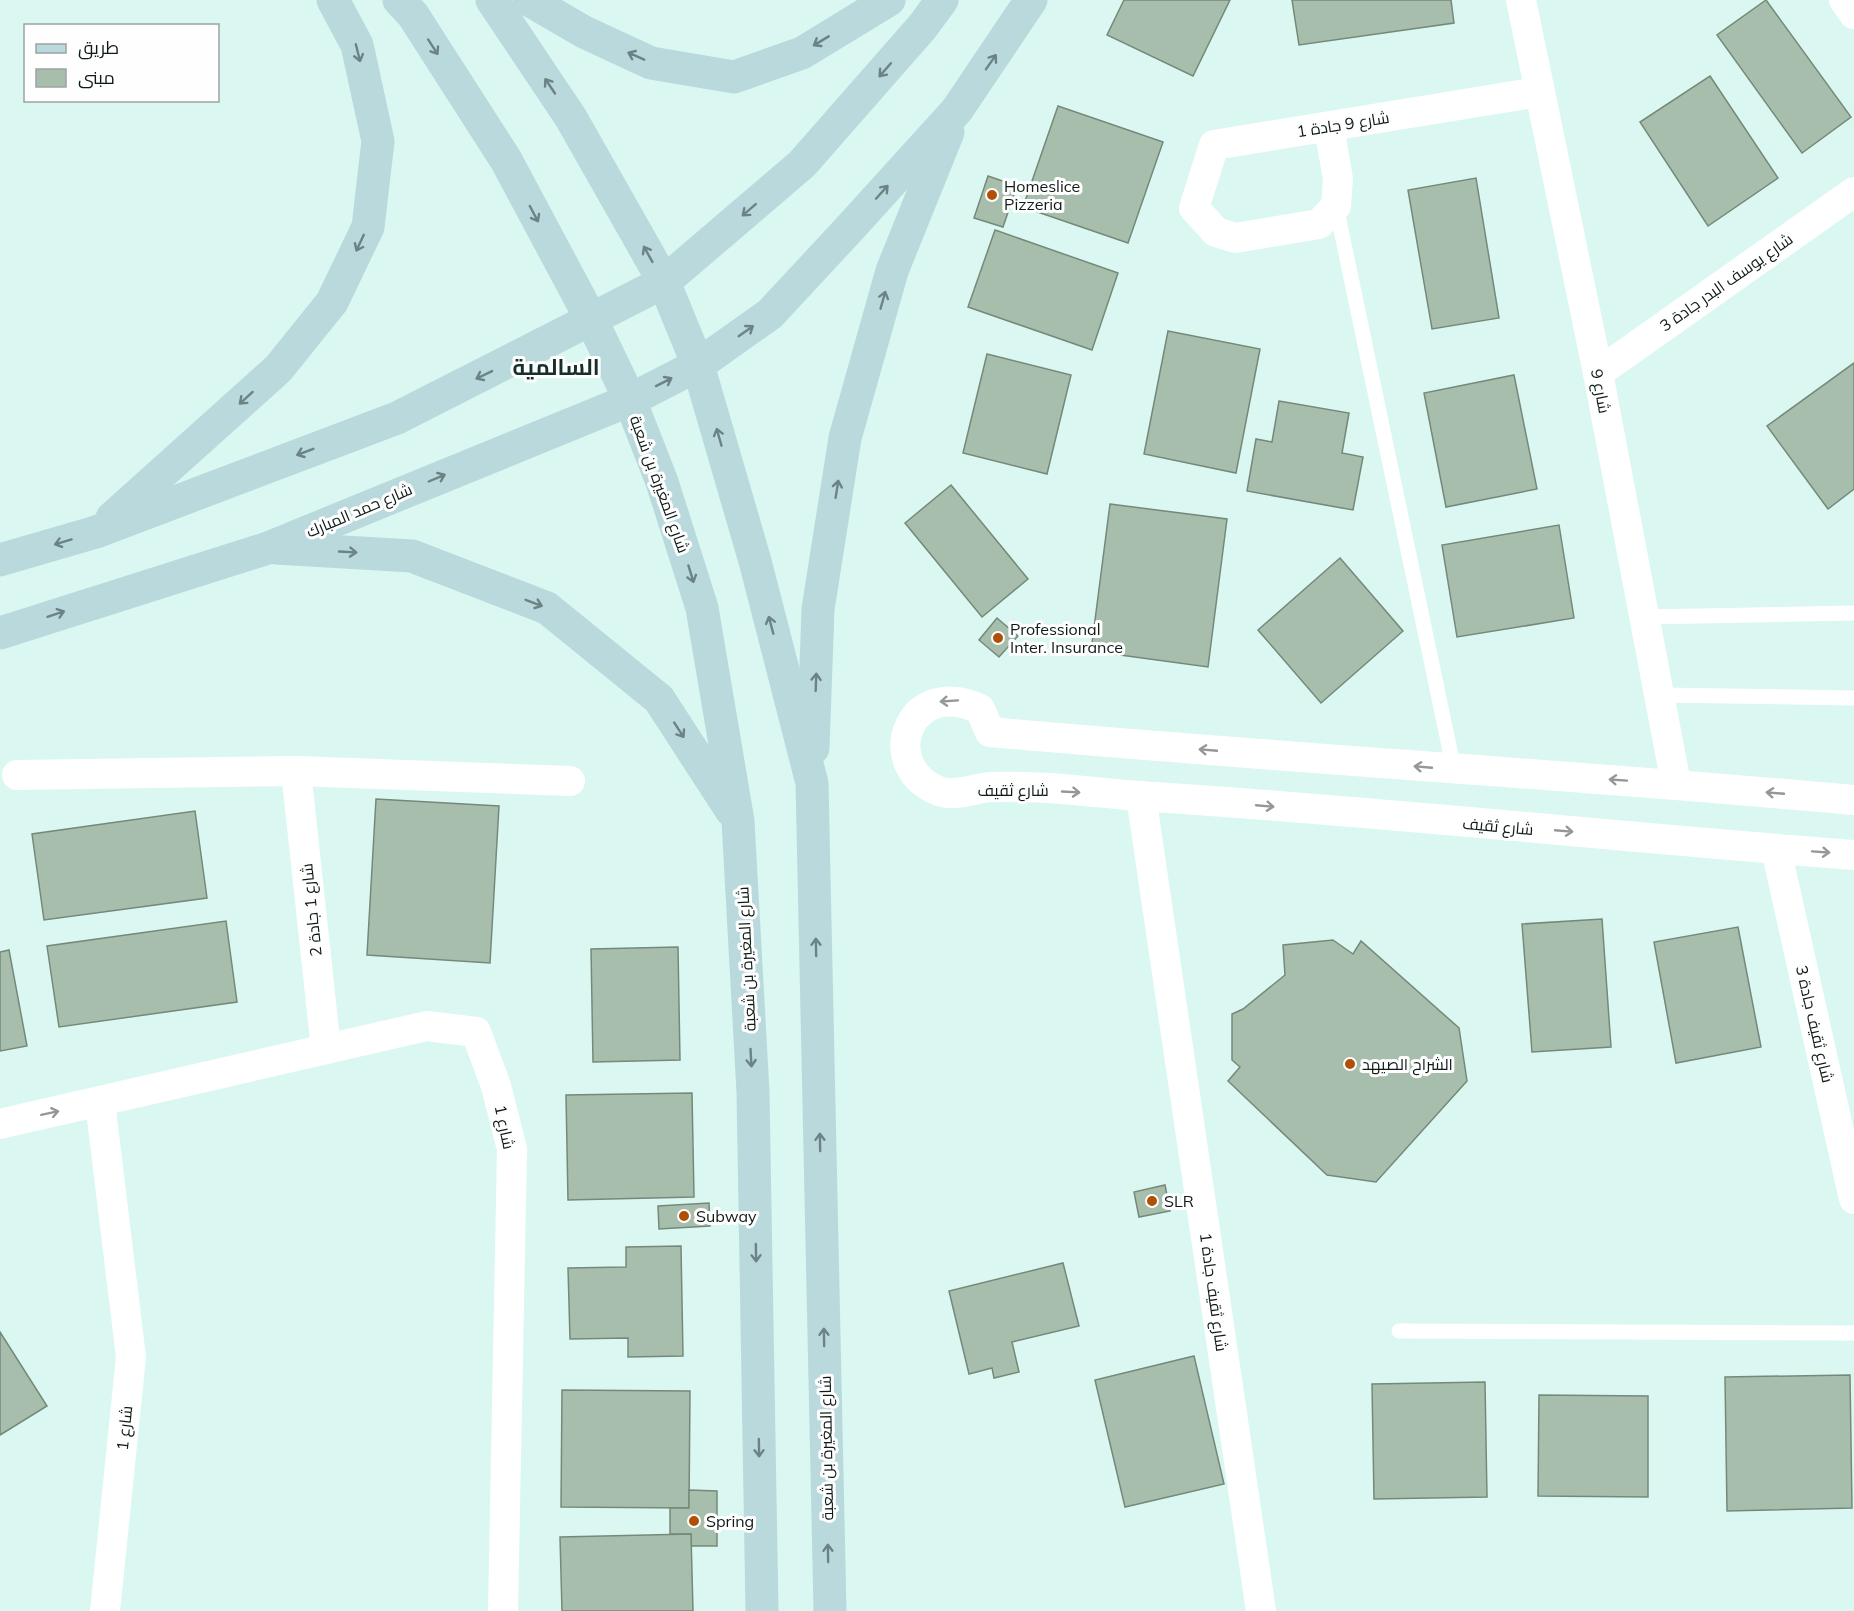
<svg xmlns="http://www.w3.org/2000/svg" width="1854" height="1611" font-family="Mulish,Cairo,sans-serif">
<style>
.building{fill:#a8bead;stroke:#75897a;stroke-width:1.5}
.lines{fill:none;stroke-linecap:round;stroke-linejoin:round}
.service{stroke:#fff;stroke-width:15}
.minor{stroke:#fff;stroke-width:30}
.secondary{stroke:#b9d9dd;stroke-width:33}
.oneway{stroke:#6c8384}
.oneway2{stroke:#939897}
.poi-dot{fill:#b05007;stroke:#fefefe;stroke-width:2}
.labels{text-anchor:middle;stroke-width:6;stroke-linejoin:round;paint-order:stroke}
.street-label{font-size:16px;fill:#0f1a17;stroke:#fefefe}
.poi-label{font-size:16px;fill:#0f1a17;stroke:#fefefe;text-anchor:start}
.district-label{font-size:22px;font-weight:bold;fill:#152f2a;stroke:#fefefe}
</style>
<rect width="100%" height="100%" fill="#daf8f1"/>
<g class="building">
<path d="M1124,0H1230L1193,76L1107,35Z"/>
<path d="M1292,0H1451L1454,23L1299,45Z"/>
<path d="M1766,0L1851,117L1802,153L1717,35Z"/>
<path d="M1710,76L1778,178L1708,226L1640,122Z"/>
<path d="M1058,106L1163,142L1128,243L1023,207Z"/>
<path d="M988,176L1017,186L1003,227L974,218Z"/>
<path d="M1476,178L1499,318L1432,329L1408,190Z"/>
<path d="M995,230L1118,273L1092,350L968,307Z"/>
<path d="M1168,331L1260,349L1236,473L1144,454Z"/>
<path d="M987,354L1071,375L1047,474L963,453Z"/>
<path d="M1854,363V489L1828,509L1767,426Z"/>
<path d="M1514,375L1537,489L1446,507L1424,393Z"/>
<path d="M1279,401L1349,413L1342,453L1363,457L1353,510L1247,491L1256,439L1272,442Z"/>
<path d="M951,485L1028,579L982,617L905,523Z"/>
<path d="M1110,504L1227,519L1208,667L1091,651Z"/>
<path d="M1559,525L1574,618L1457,637L1442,545Z"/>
<path d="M1340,558L1403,631L1321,703L1258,630Z"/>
<path d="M997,618L1018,636L999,657L979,640Z"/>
<path d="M376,799L499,806L490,963L367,955Z"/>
<path d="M195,811L207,898L44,920L32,834Z"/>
<path d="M1602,919L1611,1047L1532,1052L1522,924Z"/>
<path d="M226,921L237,1002L59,1027L47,946Z"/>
<path d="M1738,927L1761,1047L1676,1063L1654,942Z"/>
<path d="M1333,940L1353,954L1361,941L1459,1028L1467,1081L1376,1182L1327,1175L1228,1081L1240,1067L1232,1060V1014L1243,1009L1285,975L1283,945Z"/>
<path d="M678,947L680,1060L593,1062L591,949Z"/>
<path d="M9,950L27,1046L0,1051V952Z"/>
<path d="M692,1093L694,1197L568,1200L566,1095Z"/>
<path d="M1165,1185L1170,1211L1139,1217L1134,1192Z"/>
<path d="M709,1203L710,1226L659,1229L658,1206Z"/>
<path d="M681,1246L683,1356L628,1357V1338L570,1339L568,1268L626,1267V1247Z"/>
<path d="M1063,1263L1079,1326L1012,1342L1019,1372L994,1378L992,1368L969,1374L949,1291Z"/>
<path d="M0,1332L47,1406L0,1435Z"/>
<path d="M1194,1356L1224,1484L1125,1507L1095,1380Z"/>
<path d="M1850,1375L1852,1508L1727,1511L1725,1377Z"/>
<path d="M1485,1382L1487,1497L1374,1499L1372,1384Z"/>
<path d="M562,1390L690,1391L689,1508L561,1507Z"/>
<path d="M1539,1395L1648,1396V1497L1538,1496Z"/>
<path d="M689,1490L717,1491V1546H691V1534H670V1508H689Z"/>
<path d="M691,1534L693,1611H562L560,1537Z"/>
</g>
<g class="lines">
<g class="service">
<path d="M1336,206L1454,770"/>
<path d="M1645,617L1854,613"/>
<path d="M1660,695L1854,698"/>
<path d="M1399,1331L1854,1333"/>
</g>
<g class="minor">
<path d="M1521,0L1598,373L1676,784"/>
<path d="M1844,0L1854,14"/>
<path d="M1329,127L1338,179L1336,206L1319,224L1235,238L1216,232L1194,208L1214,145L1538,92"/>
<path d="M1598,373L1854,192"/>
<path d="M296,771L326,1049"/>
<path d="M17,775L296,771L570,781"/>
<path d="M1141,796L1261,1611"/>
<path d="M1854,800C1566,774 1278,758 990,732L980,709C910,676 878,761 934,789C952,799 973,788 992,787C1040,785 1091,792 1139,796C1377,811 1615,837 1854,855"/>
<path d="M1776,849L1854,1199"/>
<path d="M100,1102L131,1357L105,1611"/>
<path d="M0,1124L427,1026L476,1032L496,1086L512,1149L503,1611"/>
</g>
<g class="secondary">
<path d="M399,0L413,15L506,160L592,321L630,400L662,482L702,608L738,821L753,1092L762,1611"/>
<path d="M492,0L571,118L647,252L664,282L698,365L755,561L812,783L830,1611"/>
<path d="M529,0L584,32L651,63L734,77L802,53L889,0"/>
<path d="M112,518L278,369L332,302L368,227L378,141L357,45L333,0"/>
<path d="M276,548L412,556L547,608L659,699L731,810"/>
<path d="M0,560L96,532L397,418L664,282L802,164L923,26L942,0"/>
<path d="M0,633L268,548L630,400L698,365L770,314L849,229L957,110L1031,0"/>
<path d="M813,748L818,609L845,438L892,271L948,132"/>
</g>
</g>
<defs><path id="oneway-shaft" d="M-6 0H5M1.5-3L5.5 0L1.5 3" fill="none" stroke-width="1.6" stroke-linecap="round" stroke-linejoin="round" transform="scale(1.5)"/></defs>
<g class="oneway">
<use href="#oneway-shaft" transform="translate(821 41) rotate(149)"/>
<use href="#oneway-shaft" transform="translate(433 47) rotate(57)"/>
<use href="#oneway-shaft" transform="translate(358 53) rotate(76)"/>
<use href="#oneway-shaft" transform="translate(636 56) rotate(-156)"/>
<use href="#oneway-shaft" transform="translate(991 62) rotate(-55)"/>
<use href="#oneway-shaft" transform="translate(885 70) rotate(131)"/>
<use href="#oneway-shaft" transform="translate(550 86) rotate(-124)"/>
<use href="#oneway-shaft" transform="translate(882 192) rotate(-48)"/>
<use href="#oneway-shaft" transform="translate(749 210) rotate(139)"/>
<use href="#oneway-shaft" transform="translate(534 214) rotate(62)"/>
<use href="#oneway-shaft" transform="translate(360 243) rotate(115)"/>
<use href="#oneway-shaft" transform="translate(648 254) rotate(-119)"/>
<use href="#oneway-shaft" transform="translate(883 300) rotate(-74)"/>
<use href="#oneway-shaft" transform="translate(746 331) rotate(-35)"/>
<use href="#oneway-shaft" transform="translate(484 375) rotate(154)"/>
<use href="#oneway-shaft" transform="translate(664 382) rotate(-27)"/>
<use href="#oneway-shaft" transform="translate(246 398) rotate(138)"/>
<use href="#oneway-shaft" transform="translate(719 437) rotate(-106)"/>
<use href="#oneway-shaft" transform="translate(305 452) rotate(159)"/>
<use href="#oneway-shaft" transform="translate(437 478) rotate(-23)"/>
<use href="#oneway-shaft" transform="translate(837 489) rotate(-81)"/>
<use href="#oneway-shaft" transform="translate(63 542) rotate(163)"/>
<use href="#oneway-shaft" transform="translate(348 552) rotate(3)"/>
<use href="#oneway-shaft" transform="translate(691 574) rotate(73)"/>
<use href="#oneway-shaft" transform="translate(534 603) rotate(21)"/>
<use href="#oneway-shaft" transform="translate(56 614) rotate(-18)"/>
<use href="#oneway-shaft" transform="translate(771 625) rotate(-105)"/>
<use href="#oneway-shaft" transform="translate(816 682) rotate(-88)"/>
<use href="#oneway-shaft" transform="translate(679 730) rotate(57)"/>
<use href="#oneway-shaft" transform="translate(816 947) rotate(-91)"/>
<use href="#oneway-shaft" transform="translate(751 1058) rotate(87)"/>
<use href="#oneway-shaft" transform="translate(820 1142) rotate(-91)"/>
<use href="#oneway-shaft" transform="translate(756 1253) rotate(89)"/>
<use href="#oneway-shaft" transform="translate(824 1337) rotate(-91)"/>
<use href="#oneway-shaft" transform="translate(759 1448) rotate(89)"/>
<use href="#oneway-shaft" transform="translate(828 1553) rotate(-91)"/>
</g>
<g class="oneway2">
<use href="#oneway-shaft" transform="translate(949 701) rotate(176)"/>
<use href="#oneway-shaft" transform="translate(1208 750) rotate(-175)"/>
<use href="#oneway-shaft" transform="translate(1423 767) rotate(-175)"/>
<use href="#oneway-shaft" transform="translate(1618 780) rotate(-176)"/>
<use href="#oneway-shaft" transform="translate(1071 792) rotate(3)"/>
<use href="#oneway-shaft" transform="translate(1775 793) rotate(-175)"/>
<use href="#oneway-shaft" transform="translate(1265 806) rotate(5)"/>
<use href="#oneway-shaft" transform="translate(1564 831) rotate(5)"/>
<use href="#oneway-shaft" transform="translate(1821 852) rotate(4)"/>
<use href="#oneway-shaft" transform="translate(50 1113) rotate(-12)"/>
</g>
<g class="poi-dot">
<circle cx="992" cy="195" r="6"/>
<circle cx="998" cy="638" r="6"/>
<circle cx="1350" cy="1064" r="6"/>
<circle cx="1152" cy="1201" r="6"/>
<circle cx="684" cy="1216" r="6"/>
<circle cx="694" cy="1521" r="6"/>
</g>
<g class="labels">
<g class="street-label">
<text transform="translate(1343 124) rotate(-9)" y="6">شارع 9 جادة 1</text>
<text transform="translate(1726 282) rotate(-35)" y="6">شارع يوسف البدر جادة 3</text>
<text transform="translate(1601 391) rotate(79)" y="6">شارع 9</text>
<text transform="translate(660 484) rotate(70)" y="6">شارع المغيرة بن شعبة</text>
<text transform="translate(359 510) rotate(-23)" y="6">شارع حمد المبارك</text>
<text x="1013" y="796">شارع ثقيف</text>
<text transform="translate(1498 826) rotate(5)" y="6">شارع ثقيف</text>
<text transform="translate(311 910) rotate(-96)" y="6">شارع 1 جادة 2</text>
<text transform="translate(746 959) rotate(-93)" y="6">شارع المغيرة بن شعبة</text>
<text transform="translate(1815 1024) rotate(77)" y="6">شارع ثقيف جادة 3</text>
<text transform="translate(505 1127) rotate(78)" y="6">شارع 1</text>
<text transform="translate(1214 1292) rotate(82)" y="6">شارع ثقيف جادة 1</text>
<text transform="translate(124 1428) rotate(-84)" y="6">شارع 1</text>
<text transform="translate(826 1448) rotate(-91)" y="6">شارع المغيرة بن شعبة</text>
</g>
<g class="poi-label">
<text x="1004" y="192">Homeslice<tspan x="1004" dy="18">Pizzeria</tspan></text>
<text x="1010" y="635">Professional<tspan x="1010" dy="18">Inter. Insurance</tspan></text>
<text x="1362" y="1070">الشراح الصيهد</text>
<text x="1164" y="1207">SLR</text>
<text x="696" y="1222">Subway</text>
<text x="706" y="1527">Spring</text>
</g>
<g class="district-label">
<text x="556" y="375">السالمية</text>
</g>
</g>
<rect x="24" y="24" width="195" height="78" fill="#fefefe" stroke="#9ea3a2" stroke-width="1.5"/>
<rect x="36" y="44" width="30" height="9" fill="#b9d9dd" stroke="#9ea3a2" stroke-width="1.5"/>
<text x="78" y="54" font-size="18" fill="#0f1a17">طريق</text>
<rect x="36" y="69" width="30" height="18" fill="#a8bead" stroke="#9ea3a2" stroke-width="1.5"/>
<text x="78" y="84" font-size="18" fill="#0f1a17">مبنى</text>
</svg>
